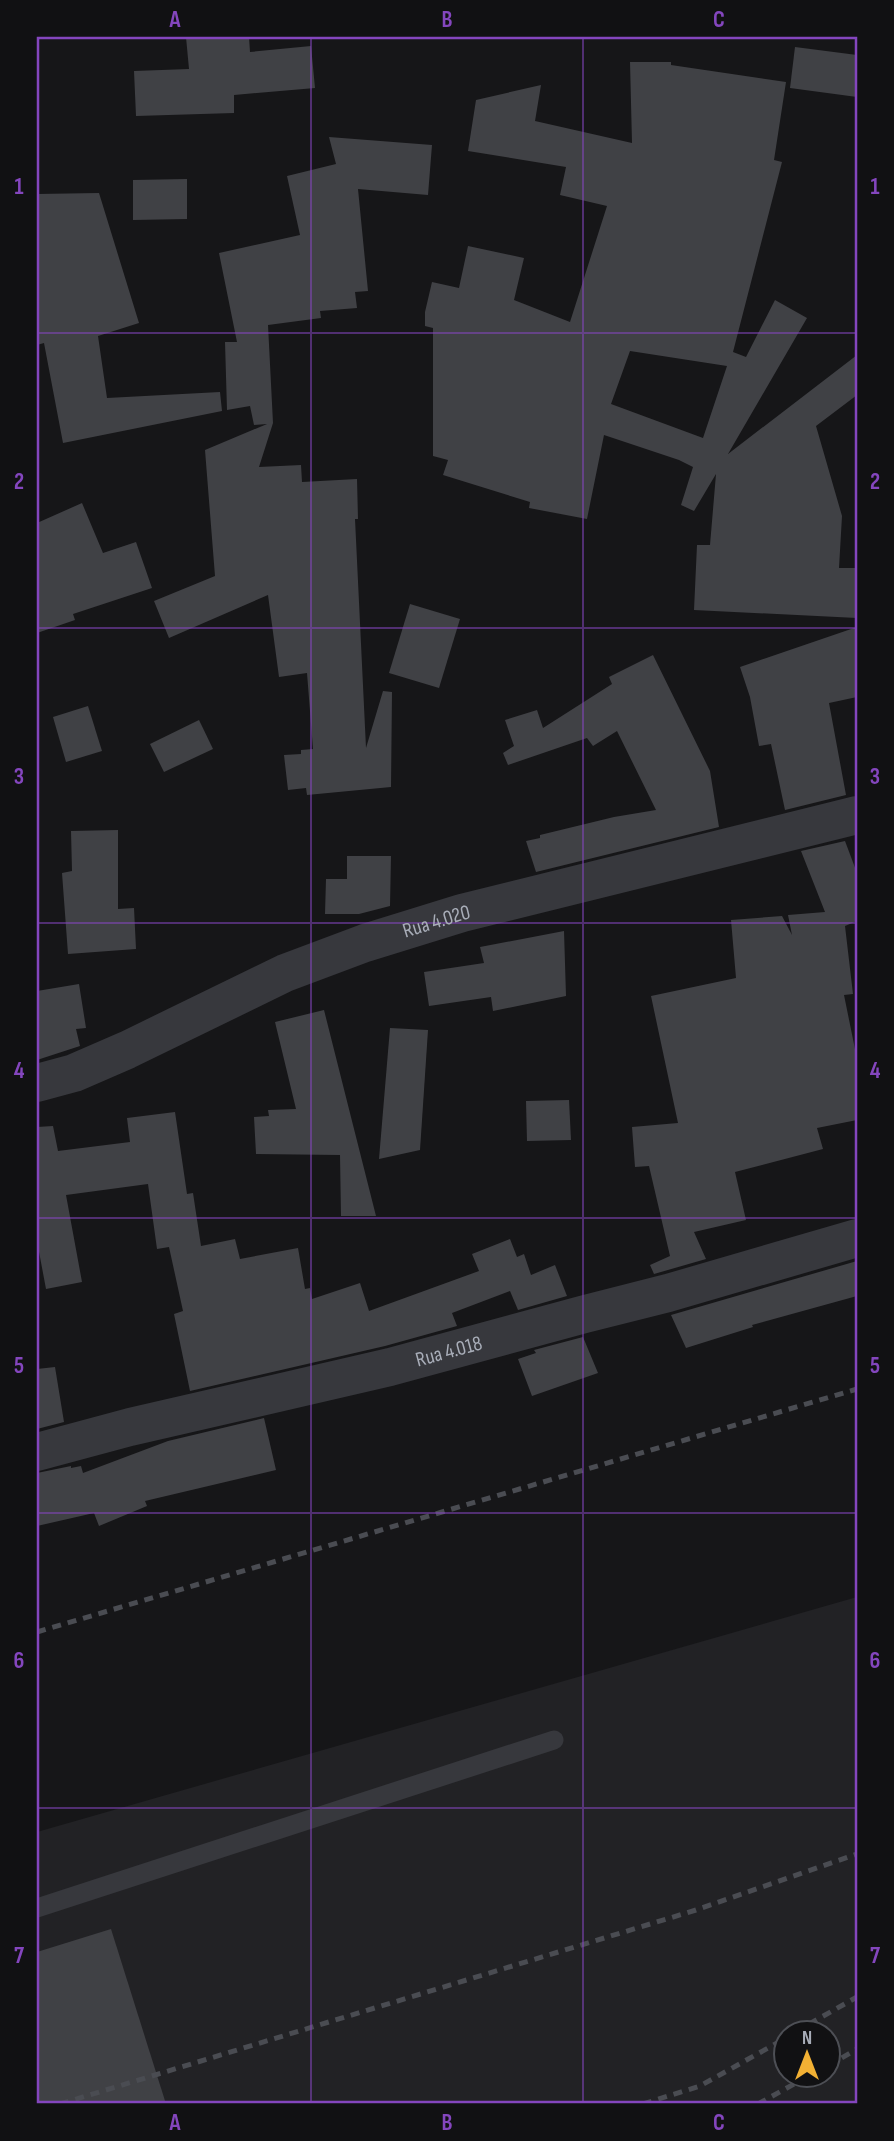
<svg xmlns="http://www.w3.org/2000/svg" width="894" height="2141" font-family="'Sofia Sans Condensed',sans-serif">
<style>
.built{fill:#222225;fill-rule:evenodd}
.building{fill:#404145;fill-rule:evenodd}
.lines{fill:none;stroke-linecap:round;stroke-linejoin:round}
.service{stroke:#37383d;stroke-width:19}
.minor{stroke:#37383d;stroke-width:38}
.rail{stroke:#4a4c52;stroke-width:5;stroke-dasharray:9 7;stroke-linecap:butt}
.grid{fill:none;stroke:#8446be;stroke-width:2;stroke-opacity:0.55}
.labels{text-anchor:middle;stroke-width:5;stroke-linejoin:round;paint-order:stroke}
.street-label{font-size:21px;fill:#a8adb8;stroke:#111113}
.neatline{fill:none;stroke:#8446be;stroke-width:2.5}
.grid-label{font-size:23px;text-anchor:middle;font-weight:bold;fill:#8446be}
</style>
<rect width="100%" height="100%" fill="#161618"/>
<path class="built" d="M857,1597V2104H37V1832ZM786,2032H828V2074H786Z"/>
<g class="building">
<path d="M186,37H249L250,52L311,46L315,88L234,95V113L136,116L134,71L189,69Z"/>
<path d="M795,47L857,55V97L790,88Z"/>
<path d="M630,62H671V65L786,82L774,160L782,162L733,352L746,357L775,300L807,318L728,454L857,355V395L816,426L842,516L839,568H857V618L694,610L697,545H710L716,474L694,511L681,505L693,467L679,460L604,435L587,519L529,508L530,502L443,475L448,460L433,456V328L425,326V312L432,282L459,288L468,246L524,258L514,300L570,322L607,206L560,195L566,167L468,151L476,100L541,85L535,121L632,143ZM630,351L727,366L703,438L611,404Z"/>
<path d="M329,137L432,145L428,195L358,189L368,291L355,292L357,308L320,311L321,318L268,325L273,423L259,467L301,465L302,482L357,479L358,519H355L366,748L383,691L392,692L391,787L307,795L306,788L288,790L284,755L301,754V750L313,749L307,673L279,677L268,595L169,638L154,601L215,576L205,450L267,424L254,425L250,406L227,410L225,342H237L219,253L300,235L287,176L336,164Z"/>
<path d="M187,179V219L133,220V180Z"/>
<path d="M99,193L139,323L98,336L107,398L220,392L222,411L63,443L44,343L37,345V194Z"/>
<path d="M82,503L103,553L136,542L152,588L73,614L75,620L37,633V523Z"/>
<path d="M410,604L460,619L439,688L389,673Z"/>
<path d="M857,627V697L829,703L846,795L785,810L771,744L759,746L750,697L740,667Z"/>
<path d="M653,655L710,771L719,827L536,872L526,841L540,838V835L614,817L656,810L617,731L593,746L587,738L508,765L503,753L514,746L505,720L537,710L543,728L612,684L609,677Z"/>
<path d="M88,706L102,751L66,762L53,717Z"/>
<path d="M199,720L213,749L164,772L150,744Z"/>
<path d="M118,830V909L134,908L136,949L68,954L62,873L72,871L71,831Z"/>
<path d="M845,841L857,873V921L845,926L853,994L844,995L857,1059V1120L817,1128L823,1149L735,1172L746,1220L694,1232L706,1259L654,1274L650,1265L670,1256L649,1166L635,1167L632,1127L678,1123L651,996L736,978L731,920L782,916L792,935L788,915L825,912L801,851Z"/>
<path d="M347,856H391L390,906L359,914H325L326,879H347Z"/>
<path d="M564,931L566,996L493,1011L491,997L429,1006L424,972L484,963L480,947Z"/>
<path d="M79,984L86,1028L76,1029L80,1046L37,1060V991Z"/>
<path d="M324,1010L353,1125L376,1216H341L340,1155L256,1154L254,1117L269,1116L268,1110L296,1109L275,1022Z"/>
<path d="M390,1028L428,1030L420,1150L379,1159Z"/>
<path d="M569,1100L571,1140L527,1141L526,1101Z"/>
<path d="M175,1112L187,1194L193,1193L201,1246L235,1239L240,1259L298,1248L305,1289L310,1288L312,1299L360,1283L369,1311L479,1271L472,1254L510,1239L517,1257L524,1254L531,1275L555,1265L567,1296L518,1310L510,1291L452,1313L457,1326L385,1346L190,1391L174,1314L183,1311L169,1247L157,1249L148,1184L66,1195L82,1282L46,1289L37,1241V1127L53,1126L58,1151L130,1142L127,1118Z"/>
<path d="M857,1261V1296L752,1325L753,1327L686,1348L671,1315Z"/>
<path d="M583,1337L598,1373L532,1396L518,1359L536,1353L534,1350Z"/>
<path d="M55,1367L64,1422L37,1429V1369Z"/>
<path d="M264,1418L276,1470L145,1501L147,1506L99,1526L94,1513L37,1526V1473L71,1466V1468L81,1466L83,1473L168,1441Z"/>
<path d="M111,1929L166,2104H37V1952Z"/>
</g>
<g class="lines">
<path class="service" d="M37,1908L554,1740"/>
<g class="minor">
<path id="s1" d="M37,1083L74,1073L127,1050L285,973L365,943L462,913L857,815"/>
<path id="s2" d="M37,1452L130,1427L390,1367L585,1314L668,1293L857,1238"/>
</g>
<g class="rail">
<path d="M37,1632L857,1389"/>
<path d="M795,2032L857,1997"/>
<path d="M828,2066L857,2049"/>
<path d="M60,2104L696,1910L857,1854"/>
<path d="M643,2104L700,2086L786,2038"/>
<path d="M758,2104L812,2074"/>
</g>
</g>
<path class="grid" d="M311,37V2104M583,37V2104M37,333H857M37,628H857M37,923H857M37,1218H857M37,1513H857M37,1808H857"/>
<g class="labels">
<g class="street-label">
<text dy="7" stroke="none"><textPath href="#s1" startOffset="432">Rua 4.020</textPath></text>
<text dy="7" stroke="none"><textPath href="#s2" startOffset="424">Rua 4.018</textPath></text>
</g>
</g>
<rect width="894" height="2141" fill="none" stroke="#111113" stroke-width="77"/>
<g transform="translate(807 2054)"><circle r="33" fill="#111113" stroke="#4d4f55" stroke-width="2"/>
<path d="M0-5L12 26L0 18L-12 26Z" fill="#f2b134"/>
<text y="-10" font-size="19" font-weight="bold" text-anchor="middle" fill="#a8adb8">N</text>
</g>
<rect x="38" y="38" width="818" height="2064" class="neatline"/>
<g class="grid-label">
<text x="175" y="27">A</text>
<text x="447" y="27">B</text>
<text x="719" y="27">C</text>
<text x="19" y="194">1</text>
<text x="875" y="194">1</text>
<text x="19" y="489">2</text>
<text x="875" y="489">2</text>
<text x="19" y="784">3</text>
<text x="875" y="784">3</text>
<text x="19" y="1078">4</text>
<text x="875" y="1078">4</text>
<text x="19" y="1373">5</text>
<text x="875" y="1373">5</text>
<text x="19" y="1668">6</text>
<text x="875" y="1668">6</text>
<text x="19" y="1963">7</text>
<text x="875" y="1963">7</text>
<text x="175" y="2130">A</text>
<text x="447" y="2130">B</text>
<text x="719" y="2130">C</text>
</g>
</svg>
